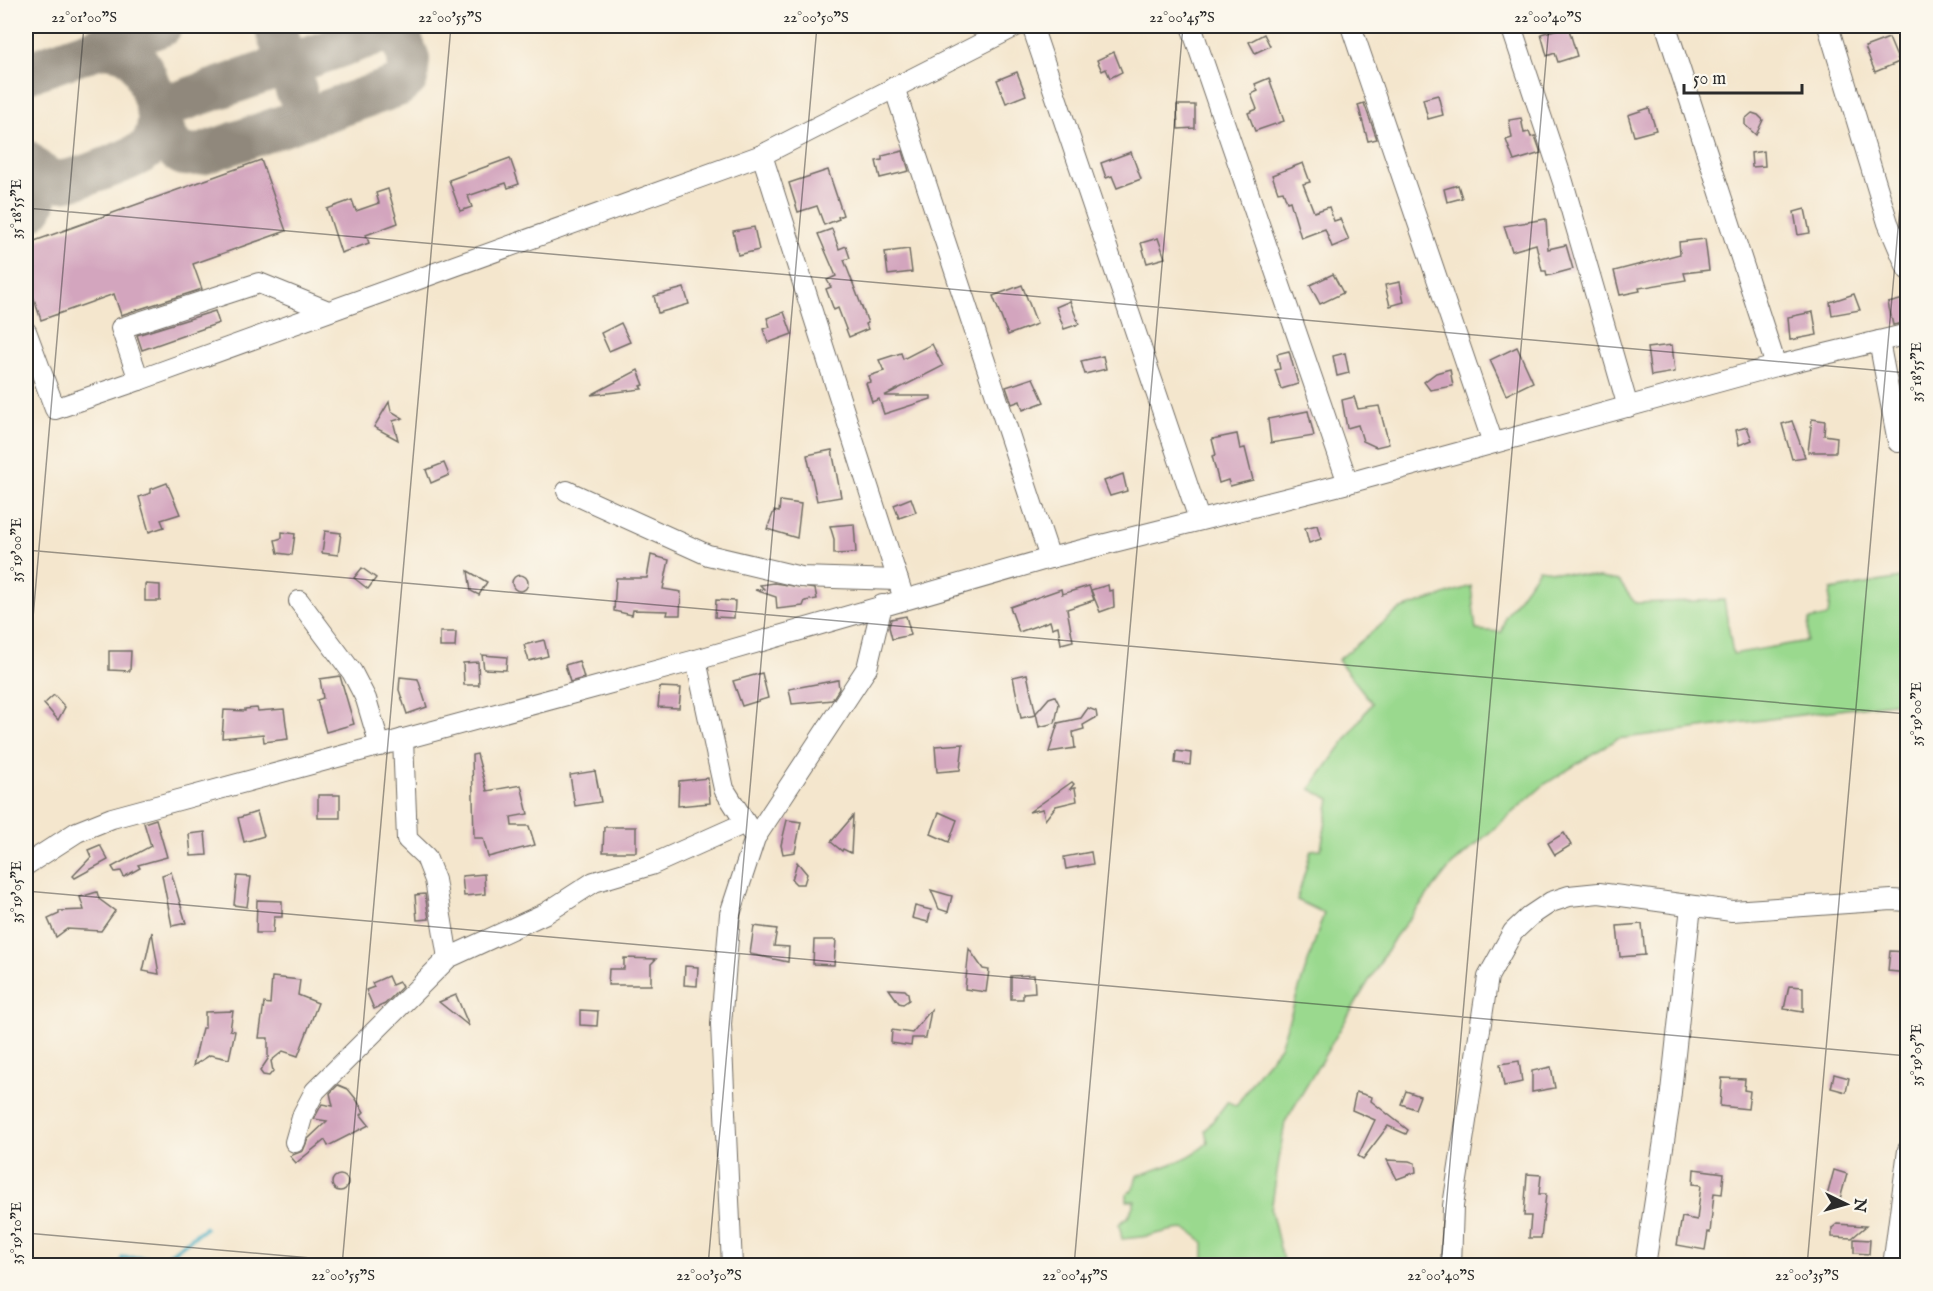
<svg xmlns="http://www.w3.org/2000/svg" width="1933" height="1291" font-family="'IM FELL English',serif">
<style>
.green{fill:#9ad98e;stroke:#62825c;stroke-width:1.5}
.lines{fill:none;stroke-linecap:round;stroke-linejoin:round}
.stream{stroke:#41abc0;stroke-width:4.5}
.taxiway{stroke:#90887c;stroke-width:42}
.building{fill:#d3a5be}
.minor-casing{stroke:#716c64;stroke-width:22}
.minor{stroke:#fff;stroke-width:20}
.ticks{fill:none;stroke:#2b2b2b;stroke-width:1.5;stroke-opacity:0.45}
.neatline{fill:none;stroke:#2b2b2b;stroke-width:2}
.ticks-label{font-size:15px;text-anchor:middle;fill:#2b2b2b}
</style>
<rect width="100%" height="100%" fill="#fbf7ec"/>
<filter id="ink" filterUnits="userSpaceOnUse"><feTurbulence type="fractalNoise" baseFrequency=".0167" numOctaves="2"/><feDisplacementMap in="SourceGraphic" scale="12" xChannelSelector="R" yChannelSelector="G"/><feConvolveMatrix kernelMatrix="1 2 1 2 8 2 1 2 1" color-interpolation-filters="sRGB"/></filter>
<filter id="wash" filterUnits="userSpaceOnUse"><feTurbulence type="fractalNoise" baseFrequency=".008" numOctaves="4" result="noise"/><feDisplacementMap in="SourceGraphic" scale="24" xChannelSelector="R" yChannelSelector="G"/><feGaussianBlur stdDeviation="1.35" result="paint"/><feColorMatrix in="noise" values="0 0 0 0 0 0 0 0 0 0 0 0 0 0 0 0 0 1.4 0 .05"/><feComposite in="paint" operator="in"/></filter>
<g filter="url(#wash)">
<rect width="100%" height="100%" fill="#f4e6cd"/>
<path class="green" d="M1539,569L1619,581L1635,603L1724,600L1733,654L1807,641L1809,620L1828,616L1831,590L1907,577V701L1617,739L1545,784L1450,867L1395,937L1285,1122L1271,1210L1284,1265H1204V1243C1184,1223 1180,1229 1156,1234C1145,1237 1133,1238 1122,1239L1119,1224L1128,1217L1135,1201H1127V1194L1133,1189L1137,1176C1161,1167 1190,1161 1208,1142L1205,1131L1228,1101L1236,1106L1259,1072L1280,1047L1324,913L1297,900L1311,850L1321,849L1330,799L1310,789L1372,703L1338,660L1399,610L1471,586L1476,630L1502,632L1505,617Z"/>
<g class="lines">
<path class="stream" d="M119,1266L123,1258H165L205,1228"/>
<g class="taxiway">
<path d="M275,26L296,90"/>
<path d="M100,47C111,48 122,48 131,55C158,75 154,144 184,155C189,156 197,154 202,154L398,86L407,78L409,59L396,26"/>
<path d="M26,73L161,26"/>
<path d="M151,89L158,98L175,103L386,31L389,26"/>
<path d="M26,161C34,170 43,178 56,181C69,184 138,158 148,148C157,139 158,126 159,114"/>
<path d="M26,163C32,178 45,202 26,213"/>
</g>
</g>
<g id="blocks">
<g class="building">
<path d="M1568,26L1577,56L1558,62L1555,53L1547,56L1541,34Z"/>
<path d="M1264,34L1270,46L1255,53L1249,42Z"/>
<path d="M1889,38L1899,62L1875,72L1865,47Z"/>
<path d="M1114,52L1122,72L1110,78L1106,69L1102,71L1097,60Z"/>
<path d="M1017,72L1026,95L1006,103L997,80Z"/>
<path d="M1269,78L1284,121L1255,131L1248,113L1257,109L1251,94L1258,91L1255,84Z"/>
<path d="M1438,95L1443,115L1428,119L1423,99Z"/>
<path d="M1364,103L1377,139L1368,141L1358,105Z"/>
<path d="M1177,105H1195V128L1178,129Z"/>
<path d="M1649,108L1656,130L1634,136L1628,115Z"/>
<path d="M1752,113L1758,115L1763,120L1756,135L1745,125V119Z"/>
<path d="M1521,118L1524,133L1529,132L1531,137L1535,136L1541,153L1514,161L1506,140L1512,138L1509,120Z"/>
<path d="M903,151L909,171L880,178L876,161L882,160V156Z"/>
<path d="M1764,151L1765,166L1752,167L1751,153Z"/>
<path d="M1131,152L1141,179L1117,188L1112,176L1106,178L1101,163Z"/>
<path d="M510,158L519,184L508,188L506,183L468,196L472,207L460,211L449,180Z"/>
<path d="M261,160L286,231L193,264L202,289L121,315L114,294L41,320L26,275V244Z"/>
<path d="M1303,163L1310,182L1303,184L1314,212L1329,207L1334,221L1340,219L1349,240L1332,247L1325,229L1301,238L1290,201L1287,202L1283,191L1278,192L1272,175Z"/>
<path d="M828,170L843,215L838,217L839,219L824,225L817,206L798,212L789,183Z"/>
<path d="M1458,185L1462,198L1447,202L1444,189Z"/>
<path d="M388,189L398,223L366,235L369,243L341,253L327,209L352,200L356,211L379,203L376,193Z"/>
<path d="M1805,209L1810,233L1798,235L1794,212Z"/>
<path d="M1546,219L1548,249L1566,245L1573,269L1547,276L1546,271H1542L1536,244L1512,251L1504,226Z"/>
<path d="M754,227L759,250L738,255L733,231Z"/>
<path d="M832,229L839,249L846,246L850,258L844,260L868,323L866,324L868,329L849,337L838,308L834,310L826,289L831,287L827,280L836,276L818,234Z"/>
<path d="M1158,238L1165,258L1147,263L1141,243Z"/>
<path d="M1705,239L1709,270L1684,273L1686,280L1639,288L1640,291L1620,295L1614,271L1680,254L1679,242Z"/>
<path d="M909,249L912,272L888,275L885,252Z"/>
<path d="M1333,274L1343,293L1320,304L1310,285Z"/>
<path d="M1400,282L1404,302L1390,306L1385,285Z"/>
<path d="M1022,285L1037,324L1008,335L993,296Z"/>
<path d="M684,288L689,304L658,313L654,296Z"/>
<path d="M1854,294L1860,310L1832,315L1830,302Z"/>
<path d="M1908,298V322L1893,325L1888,303Z"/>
<path d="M1070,301L1079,324L1064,329L1056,307Z"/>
<path d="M215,311L219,323L142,350L137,335Z"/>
<path d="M784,312L792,334L768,343L763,329L770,327L767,318Z"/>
<path d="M1813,312L1817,335L1790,340L1788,317Z"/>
<path d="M621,323L630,342L609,351L601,333Z"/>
<path d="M932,344L943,366L884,396H931V399L884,414L879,399L872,402L866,383L871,382L869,376L884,371L879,360L901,353L903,359Z"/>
<path d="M1672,345L1675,372L1651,376L1647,348Z"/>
<path d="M1517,347L1533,382L1506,395L1490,360Z"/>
<path d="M1289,351L1298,384L1281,389L1275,370L1280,369L1277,354Z"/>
<path d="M1345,353L1349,373L1337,376L1333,356Z"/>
<path d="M1103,356L1106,369L1085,374L1081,361Z"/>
<path d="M1450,369L1453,386L1430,390L1424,382L1436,373Z"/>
<path d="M638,370L644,385L640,386L642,389L591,395Z"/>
<path d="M1033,378L1044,402L1023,410L1020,401L1012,404L1006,387Z"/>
<path d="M1354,397L1358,409L1379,406L1389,444L1376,447L1363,441L1358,425L1347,428L1342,400Z"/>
<path d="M389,402L391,411L403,418L393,421L398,440L374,427Z"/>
<path d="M1308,411L1314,436L1271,443L1268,419Z"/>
<path d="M1812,419L1825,421L1824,435L1837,437L1836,452H1808Z"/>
<path d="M1792,421L1805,457L1792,459L1782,424Z"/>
<path d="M1747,427L1752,440L1739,445L1736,430Z"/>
<path d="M1237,434L1240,449L1245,448L1253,480L1230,486L1228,480L1219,483L1212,456L1216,455L1212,439Z"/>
<path d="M832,450L841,497L817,501L807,455Z"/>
<path d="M444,463L449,475L431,483L426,470Z"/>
<path d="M1123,474L1127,491L1110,496L1104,481Z"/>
<path d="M167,483L180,514L161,520L164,527L149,532L139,497L151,493V489Z"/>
<path d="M911,498L916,512L899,518L894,505Z"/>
<path d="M780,501L801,504L797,538L767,529L774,511L779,512Z"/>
<path d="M854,524L856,553L834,554V539L830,526Z"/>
<path d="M1317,525L1321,539L1309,543L1305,528Z"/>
<path d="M325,531L341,533L338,555L322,553Z"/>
<path d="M282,532L295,534L292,555L278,553L275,540L282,538Z"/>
<path d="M651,555L669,560L663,589L681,592L680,615H667L668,611L633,610L632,615L614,611L616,578H647Z"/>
<path d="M362,568L376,578L368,589L354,578Z"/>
<path d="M468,571L487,582L479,595L471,591Z"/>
<circle cx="520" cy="583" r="8"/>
<path d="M774,583L815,589L817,599L805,601L803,606L777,609L776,597L755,590L764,589L760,585Z"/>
<path d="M145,584L160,585V601H145Z"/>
<path d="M1108,585L1109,591L1113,590L1114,607L1100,612L1091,590Z"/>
<path d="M1089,586L1094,600L1067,609L1073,641L1061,644L1058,626L1052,628L1050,621L1019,632L1010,607L1061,589L1062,594Z"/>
<path d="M716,600L735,601L734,618L715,617Z"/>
<path d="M906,616L911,635L892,639L889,627L891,619Z"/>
<path d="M440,632H456L455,647H440Z"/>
<path d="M544,640L548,656L529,661L524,645Z"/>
<path d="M109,651H131L130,671L109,670Z"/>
<path d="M482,655L507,657L506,670L484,669Z"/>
<path d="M579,661L584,678L570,682L565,665Z"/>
<path d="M478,662L479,685H464L463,663Z"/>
<path d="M762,673L768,698L742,706L733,681Z"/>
<path d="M1027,674L1036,715L1021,718L1013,677Z"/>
<path d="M340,676L354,724L326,732L317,700L323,698L320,679Z"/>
<path d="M400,677L418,679L427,707L407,714L399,690Z"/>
<path d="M838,680L839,689L832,700L792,704L789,689Z"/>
<path d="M660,687L681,688L679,708L658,707Z"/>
<path d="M54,695L65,707L58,720L44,704Z"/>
<path d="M1055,696L1059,704L1055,723L1039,727L1036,713L1049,698Z"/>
<path d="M257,708L258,711L284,709L288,739L264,742L263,734L222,738L224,710L245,711V709Z"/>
<path d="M1088,708L1096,711L1097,717L1083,725L1084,729L1073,732L1075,748L1049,752L1058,723L1081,718Z"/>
<path d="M963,744L960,770L937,772L935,746Z"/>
<path d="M1176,751L1191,753L1190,765L1175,763Z"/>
<path d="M477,754L487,791L521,785L528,814L511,817L512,826H529L535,845L488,857L483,838H474L472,755Z"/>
<path d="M595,771L601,802L575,806L570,775Z"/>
<path d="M708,778L710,803L678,806L679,781Z"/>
<path d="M1072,782L1074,784L1070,789L1075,788L1077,801L1056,806L1045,820L1043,809L1029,812Z"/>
<rect x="318" y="795" width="22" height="23"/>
<path d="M257,812L264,836L244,842L238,818Z"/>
<path d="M939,812L957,820L949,842L931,834Z"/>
<path d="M853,816L851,853L843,849L842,851L831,842Z"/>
<path d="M156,819L167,857L138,865L140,868L124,877L121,871L115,872L112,867L151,846L144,823Z"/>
<path d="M787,820L801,822L795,852L783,854L781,845Z"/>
<path d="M604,827H636V852H603Z"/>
<path d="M205,832L207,855L191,856L189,834Z"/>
<path d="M1564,833L1571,845L1555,855L1548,843Z"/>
<path d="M100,845L108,860L75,878L73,876L91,857L88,850Z"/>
<path d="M1091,852L1093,864L1066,869L1064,857Z"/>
<path d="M797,862L807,874L804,884H796L792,880Z"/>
<path d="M171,872L186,923L172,926L162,875Z"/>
<path d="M484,874L485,894L464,896L462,876Z"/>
<path d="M237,876L251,877L247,907L234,905Z"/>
<path d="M931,890L952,896L948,912L939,909Z"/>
<path d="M97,892L99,899L115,911L101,931L67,929L56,937L48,919L59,914V911L84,910L80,897Z"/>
<path d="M425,894L429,919L417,920L415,895Z"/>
<path d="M257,900L282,901V917H274L273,933H256Z"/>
<path d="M915,906L931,910L928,922L912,918Z"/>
<path d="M1642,924L1645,955L1620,957L1617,926Z"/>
<path d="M754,926L777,929L774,946L789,947L788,962L750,954Z"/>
<path d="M152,932L159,974L143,971Z"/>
<path d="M814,940H836L834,965L813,964Z"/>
<path d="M969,949L983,969L989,970L986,992L965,989Z"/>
<path d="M1890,951L1908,952V973L1888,971Z"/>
<path d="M624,958L656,959L651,964V985H608L609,969H624Z"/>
<path d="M685,966L698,967L697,986L684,985Z"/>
<path d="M1034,975L1035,992L1023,993V999H1011V976Z"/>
<path d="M388,976L392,985L399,982L402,987L385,1004L374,1009L366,990L374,987L372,983Z"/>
<path d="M272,977L300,980L298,995L318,1003L298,1056L283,1051L271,1061L273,1071L269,1076L263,1075L260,1071L268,1059V1038H259L264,1003L270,1004Z"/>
<path d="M1789,986L1803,987V1012L1784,1009Z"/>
<path d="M889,989L905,990L908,993L909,1000L903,1004L899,1003Z"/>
<path d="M456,995L469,1026L439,1002Z"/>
<path d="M580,1010L598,1011L597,1026L580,1025Z"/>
<path d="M931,1010L926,1038H912L911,1046L891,1043L892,1030L912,1033Z"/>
<path d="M233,1011L230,1030L235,1031L229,1059L210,1055L193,1066L202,1028H205V1012Z"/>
<path d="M1519,1061L1522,1082L1504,1086L1500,1064Z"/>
<path d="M1551,1067L1555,1088L1532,1092V1071Z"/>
<path d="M1834,1074L1849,1078L1846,1092L1831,1088Z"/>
<path d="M1722,1078L1745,1079L1744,1090L1750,1091L1748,1109L1720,1106Z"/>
<path d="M338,1085L348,1089L356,1099L364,1112L361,1115L369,1125L328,1146L325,1140L296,1163L290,1156L303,1151L308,1139L327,1121L314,1119L322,1104L333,1106L330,1093Z"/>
<path d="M1406,1091L1420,1096L1415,1109L1401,1104Z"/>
<path d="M1356,1092L1372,1097L1371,1101L1408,1130L1406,1134L1388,1126L1363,1159L1358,1156L1375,1120L1352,1110Z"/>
<path d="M1387,1160L1409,1161L1415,1163L1416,1172L1397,1179Z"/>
<path d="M1694,1169L1724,1173L1722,1194L1714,1193L1710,1233L1708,1232L1705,1250L1677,1245L1682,1217L1697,1220L1701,1185L1693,1184Z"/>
<path d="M1834,1170L1847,1174L1840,1199L1827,1196Z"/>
<path d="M1527,1174L1541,1175L1539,1194H1546L1541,1238H1529L1531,1216H1524Z"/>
<circle cx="340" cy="1183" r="8"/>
<path d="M1837,1224L1866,1226L1852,1238L1832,1237V1228Z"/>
<path d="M1854,1239L1870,1240L1869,1254L1854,1253Z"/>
</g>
</g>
</g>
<g filter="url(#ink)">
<use href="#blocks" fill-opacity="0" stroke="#716c64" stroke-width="1.5"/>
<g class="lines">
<g class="minor-casing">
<g id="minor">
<path d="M1032,26L1199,519"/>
<path d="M1191,26L1348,483"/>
<path d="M1351,26L1493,443"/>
<path d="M1511,26L1563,182L1628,407"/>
<path d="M1666,26L1776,366"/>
<path d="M1828,26L1888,223L1908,270"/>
<path d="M894,87L1050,558"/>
<path d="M762,155L904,599"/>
<path d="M328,311L259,283L121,328L139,380L762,155L1016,26"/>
<path d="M26,331L55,409L139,380"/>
<path d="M1879,341L1898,442"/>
<path d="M567,491L708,555L801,577L898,580"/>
<path d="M299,601L352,672L366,699L380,746"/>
<path d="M696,660L724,789L752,833"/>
<path d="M403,739L407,839L426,857L435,880L448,958"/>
<path d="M26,865L77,832L112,818L696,660L1050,558L1348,483L1776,366L1908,334"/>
<path d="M295,1142L303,1114L315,1091L448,958L546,913L594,882L651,865L745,823"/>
<path d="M732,1266L721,1024L730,914L755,838L867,668L882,605"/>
<path d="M1451,1266L1453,1206L1488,977L1513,932L1530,916L1551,902L1569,896L1599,893L1732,911L1892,900L1908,901"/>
<path d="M1645,1266L1670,1101L1691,906"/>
<path d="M1893,1266L1908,1150"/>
</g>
</g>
<use href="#minor" class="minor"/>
</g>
</g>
<path class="ticks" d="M1840,26L1908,31M26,208L1908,373M26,550L1908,714M26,699L84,26M26,891L1908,1056M26,1233L402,1266M342,1266L451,26M708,1266L817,26M1074,1266L1183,26M1441,1266L1549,26M1807,1266L1908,115"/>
<rect width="1933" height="1291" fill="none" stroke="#fbf7ec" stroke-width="66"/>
<g transform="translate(1846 1204) rotate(95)" stroke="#fbf7ec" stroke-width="4.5" paint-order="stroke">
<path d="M0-4.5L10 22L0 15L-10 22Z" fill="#2b2b2b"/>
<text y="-9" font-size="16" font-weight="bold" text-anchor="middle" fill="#2b2b2b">N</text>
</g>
<path d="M1684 84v9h118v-9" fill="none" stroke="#2b2b2b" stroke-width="3"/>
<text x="1693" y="84" font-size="18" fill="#2b2b2b" stroke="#fbf7ec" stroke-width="4.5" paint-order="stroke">50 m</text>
<rect x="33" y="33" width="1867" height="1225" class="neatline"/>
<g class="ticks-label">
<text x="84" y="22">22°01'00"S</text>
<text x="450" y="22">22°00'55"S</text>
<text x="816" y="22">22°00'50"S</text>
<text x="1182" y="22">22°00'45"S</text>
<text x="1548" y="22">22°00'40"S</text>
<text transform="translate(16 209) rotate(-90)" y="5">35°18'55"E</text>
<text transform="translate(1916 372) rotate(-90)" y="5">35°18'55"E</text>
<text transform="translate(16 550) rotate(-90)" y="5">35°19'00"E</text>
<text transform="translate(1916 714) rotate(-90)" y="5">35°19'00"E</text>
<text transform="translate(16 892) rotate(-90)" y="5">35°19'05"E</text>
<text transform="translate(1916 1055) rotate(-90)" y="5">35°19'05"E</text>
<text transform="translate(16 1233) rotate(-90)" y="5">35°19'10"E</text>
<text x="343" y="1280">22°00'55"S</text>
<text x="709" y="1280">22°00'50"S</text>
<text x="1075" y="1280">22°00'45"S</text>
<text x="1441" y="1280">22°00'40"S</text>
<text x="1807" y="1280">22°00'35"S</text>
</g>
</svg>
